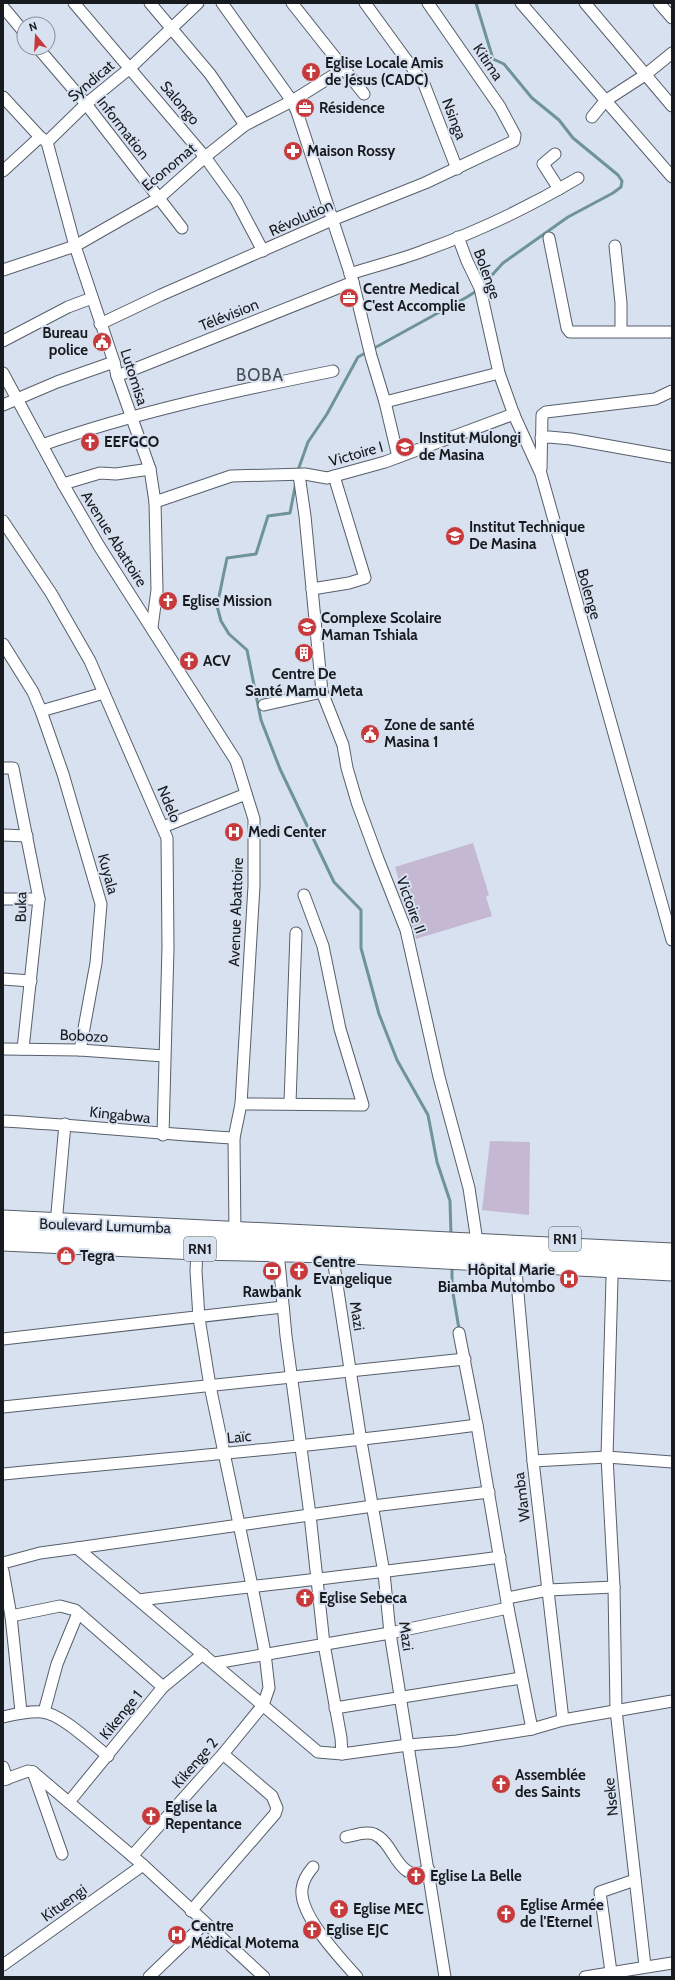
<svg xmlns="http://www.w3.org/2000/svg" width="675" height="1980" font-family="Cabin,sans-serif">
<style>
.green{fill:#c5b8d2}
.lines{fill:none;stroke-linecap:round;stroke-linejoin:round}
.stream{stroke:#6e949a;stroke-width:3}
.street-casing{stroke:#575f6b;stroke-width:13}
.highway-casing{stroke:#575f6b;stroke-width:23}
.street{stroke:#fff;stroke-width:11}
.highway{stroke:#fff;stroke-width:21}
.labels{text-anchor:middle;stroke-width:4;stroke-linejoin:round;paint-order:stroke}
.shield{fill:#d8e1ef;stroke:#51565d;stroke-width:1}
.shield-label{font-size:14px;font-weight:bold;fill:#171a1f}
.street-label{font-size:15px;fill:#171a1f;stroke:#d8e1ef}
.poi-label{font-size:15px;font-weight:bold;fill:#171a1f;stroke:#d8e1ef;text-anchor:start}
.quarter-label{font-size:17px;letter-spacing:1px;fill:#444c57;stroke:#d8e1ef}
</style>
<rect width="100%" height="100%" fill="#d8e1ef"/>
<g class="green">
<path d="M473,843L489,895L486,897L492,916L416,939L395,867Z"/>
<path d="M490,1141L530,1142L529,1215L482,1210Z"/>
</g>
<g class="lines">
<g class="stream">
<path d="M476,3L493,59L504,64L532,98L559,120L573,138L618,175L622,181L621,187L613,193L568,217L503,263L482,286"/>
<path d="M297,473L308,442L327,414L358,357L467,297L478,290"/>
<path d="M296,482L290,513L268,516L256,554L227,558L217,606L221,621L229,634L247,650L261,720L280,769L334,882L361,910V948L379,1014L397,1060L428,1115L437,1162L450,1201L451,1235"/>
<path d="M452,1265V1287L459,1329"/>
</g>
<g class="street-casing">
<g id="street">
<path d="M74,3L205,157L236,200L263,251"/>
<path d="M150,3L210,74L245,125"/>
<path d="M222,3L292,101L297,112L353,282L371,356L385,402L398,457"/>
<path d="M292,3L364,94"/>
<path d="M365,3L424,84L457,169"/>
<path d="M521,3L672,177"/>
<path d="M585,3L672,106"/>
<path d="M659,3L672,18"/>
<path d="M3,7L24,32"/>
<path d="M38,48L86,104L182,228"/>
<path d="M3,97L40,137"/>
<path d="M592,117L605,101L645,75L672,53"/>
<path d="M47,142L75,246L114,362L117,376L150,469L155,502L157,590L152,627"/>
<path d="M555,154L543,164L559,189"/>
<path d="M3,171L40,137L47,142L86,104L130,68L198,3"/>
<path d="M458,237L467,261L480,288L499,373L514,415L541,474L672,940"/>
<path d="M549,238L567,328L570,332H672"/>
<path d="M615,246L621,303V330"/>
<path d="M3,270L75,246L159,198L205,157L245,125L292,101L345,68"/>
<path d="M350,274C374,266 400,260 423,251C477,232 529,207 578,178"/>
<path d="M100,324L161,295L332,220L425,183L514,141L515,135L500,107L428,3"/>
<path d="M3,341L68,307L92,298"/>
<path d="M3,373L63,484L99,546L236,761L254,819V886L241,1104L234,1138L235,1235"/>
<path d="M117,376L353,282"/>
<path d="M385,402L499,373"/>
<path d="M3,405L57,382L114,362"/>
<path d="M541,438L549,437L571,439L672,457"/>
<path d="M42,445C136,412 235,391 333,371"/>
<path d="M541,469L542,415L546,412L655,399L672,391"/>
<path d="M299,475L305,516L322,692L343,745L347,768L357,802L378,859L406,930L439,1077L469,1188L476,1235"/>
<path d="M63,484L100,473L116,474L150,469"/>
<path d="M155,502L231,476L305,474L327,478L385,462L514,414"/>
<path d="M3,521L51,593L90,661L167,838L168,947L163,1135"/>
<path d="M312,589L349,583L365,578L334,476"/>
<path d="M3,644L33,692L41,711L63,774L101,904L96,963L80,1050"/>
<path d="M264,705L322,692"/>
<path d="M41,711L104,693"/>
<path d="M3,768H13L39,899L23,1049"/>
<path d="M163,827L246,794"/>
<path d="M3,835L27,836"/>
<path d="M3,899H39"/>
<path d="M3,979L31,981"/>
<path d="M3,1049L80,1050L164,1056"/>
<path d="M290,1103L296,933"/>
<path d="M241,1104L363,1105L340,1029L323,946L304,895"/>
<path d="M3,1121C80,1125 157,1134 234,1138"/>
<path d="M56,1224L65,1124"/>
<path d="M278,1251L286,1336L310,1515L324,1644L341,1738L342,1754"/>
<path d="M332,1252L361,1441L384,1573L390,1633L445,1977"/>
<path d="M516,1271L533,1461L563,1720"/>
<path d="M612,1278L607,1457L614,1587L616,1710L645,1966"/>
<path d="M459,1333L477,1425L508,1608L532,1729"/>
<path d="M3,1339L283,1307"/>
<path d="M3,1407L465,1359"/>
<path d="M533,1461L607,1457L672,1462"/>
<path d="M3,1474C161,1459 320,1446 477,1425"/>
<path d="M77,1548L318,1752L342,1754L408,1745L457,1741L532,1729L563,1720L672,1701"/>
<path d="M3,1563L40,1553L77,1548L373,1506L489,1492"/>
<path d="M3,1571L11,1616L21,1712"/>
<path d="M507,1598L548,1590L614,1587"/>
<path d="M139,1600C259,1585 380,1573 500,1557"/>
<path d="M11,1616L60,1606L75,1610L163,1687"/>
<path d="M215,1663L390,1633L508,1608"/>
<path d="M335,1708L521,1678"/>
<path d="M44,1712L57,1664L78,1613"/>
<path d="M3,1717C16,1714 29,1711 42,1712C62,1714 92,1744 108,1756"/>
<path d="M3,1767L7,1779"/>
<path d="M33,1772L143,1865L264,1977"/>
<path d="M33,1772L62,1854"/>
<path d="M3,1780L28,1771L33,1772"/>
<path d="M69,1802L163,1687L203,1654"/>
<path d="M346,1837C355,1835 366,1831 374,1834C396,1843 397,1886 429,1870"/>
<path d="M132,1856L223,1754L263,1705L269,1688L265,1653L252,1586L210,1386L199,1318L196,1271L197,1249"/>
<path d="M313,1867C307,1874 303,1880 302,1889C299,1915 340,1958 357,1977"/>
<path d="M191,1911L275,1814L277,1808L272,1796L223,1754"/>
<path d="M3,1965L143,1865"/>
<path d="M611,1972L600,1892L635,1880"/>
<path d="M149,1977L205,1923"/>
<path d="M585,1977L672,1963"/>
</g>
</g>
<g class="highway-casing">
<g id="highway">
<path d="M3,1221L672,1254"/>
<path d="M3,1240L197,1249L332,1252L672,1270"/>
</g>
</g>
<use href="#street" class="street"/>
<use href="#highway" class="highway"/>
</g>
<defs>
<g id="church-disc" transform="scale(1)"><circle r="9.5" fill="#c8393b" stroke="#d8e1ef"/><path d="M-1.2-6h2.4v3.5h3.3v2.4h-3.3V6h-2.4V-.1h-3.3v-2.4h3.3Z" fill="#fff"/></g>
<g id="office-disc" transform="scale(1)"><circle r="9.5" fill="#c8393b" stroke="#d8e1ef"/><path d="M-6-3h4V-5.5h4V-3h4V5H-6ZM-1-4.5V-3h2v-1.5ZM-6 0V1H6V0Z" fill="#fff"/></g>
<g id="pharmacy-disc" transform="scale(1)"><circle r="9.5" fill="#c8393b" stroke="#d8e1ef"/><path d="M-2-6h4v4h4v4h-4v4h-4v-4h-4v-4h4Z" fill="#fff"/></g>
<g id="civic-disc" transform="scale(1)"><circle r="9.5" fill="#c8393b" stroke="#d8e1ef"/><path d="M-.6-6.5H3V-4.5H.6V-3L4-1V1h2V6H-6V1h2V-1L-.6-3ZM-1.2 2.5V6h2.4V2.5Z" fill="#fff"/></g>
<g id="school-disc" transform="scale(1)"><circle r="9.5" fill="#c8393b" stroke="#d8e1ef"/><path d="M0-5L7-2L0 1L-7-2ZM-4 1L0 2.5L4 1V4Q0 6-4 4Z" fill="#fff"/></g>
<g id="university-disc" transform="scale(1)"><circle r="9.5" fill="#c8393b" stroke="#d8e1ef"/><path d="M0-5L7-2L0 1L-7-2ZM-4 1L0 2.5L4 1V4Q0 6-4 4Z" fill="#fff"/></g>
<g id="building-disc" transform="scale(1)"><circle r="9.5" fill="#c8393b" stroke="#d8e1ef"/><path d="M-4-6H4V6H1V3H-1V6H-4ZM-2.5-4.3h1.7v1.8h-1.7ZM.8-4.3h1.7v1.8H.8ZM-2.5-1h1.7V.8h-1.7ZM.8-1h1.7V.8H.8Z" fill="#fff"/></g>
<g id="hospital-disc" transform="scale(1)"><circle r="9.5" fill="#c8393b" stroke="#d8e1ef"/><path d="M-5-5h3v3.5h4V-5h3V5h-3V1.5h-4V5h-3Z" fill="#fff"/></g>
<g id="shop-disc" transform="scale(1)"><circle r="9.5" fill="#c8393b" stroke="#d8e1ef"/><path d="M-5-2.5h2.3a2.7 3.5 0 0 1 5.4 0H5L5.5 6h-11ZM-1.5-2.5h3a1.5 2.3 0 0 0-3 0Z" fill="#fff"/></g>
<g id="bank-disc" transform="scale(1)"><circle r="9.5" fill="#c8393b" stroke="#d8e1ef"/><path d="M-6-4H6V4H-6ZM0-2.3a2.3 2.3 0 1 0 0 4.6a2.3 2.3 0 1 0 0-4.6Z" fill="#fff"/></g>
</defs>
<g fill-rule="evenodd">
<use href="#church-disc" x="311" y="72"/>
<use href="#office-disc" x="305" y="108"/>
<use href="#pharmacy-disc" x="293" y="151"/>
<use href="#office-disc" x="349" y="298"/>
<use href="#civic-disc" x="102" y="342"/>
<use href="#church-disc" x="90" y="442"/>
<use href="#school-disc" x="405" y="447"/>
<use href="#university-disc" x="455" y="536"/>
<use href="#church-disc" x="168" y="601"/>
<use href="#school-disc" x="307" y="627"/>
<use href="#building-disc" x="304" y="653"/>
<use href="#church-disc" x="189" y="661"/>
<use href="#civic-disc" x="370" y="734"/>
<use href="#hospital-disc" x="234" y="832"/>
<use href="#shop-disc" x="66" y="1256"/>
<use href="#bank-disc" x="272" y="1271"/>
<use href="#church-disc" x="299" y="1271"/>
<use href="#hospital-disc" x="569" y="1279"/>
<use href="#church-disc" x="305" y="1598"/>
<use href="#church-disc" x="501" y="1784"/>
<use href="#church-disc" x="151" y="1816"/>
<use href="#church-disc" x="416" y="1876"/>
<use href="#church-disc" x="339" y="1909"/>
<use href="#church-disc" x="506" y="1914"/>
<use href="#church-disc" x="312" y="1930"/>
<use href="#hospital-disc" x="177" y="1935"/>
</g>
<g class="labels">
<g class="shield">
<rect x="549" y="1227" width="32" height="24" rx="3"/>
<rect x="184" y="1237" width="32" height="24" rx="3"/>
</g>
<g class="shield-label">
<text x="565" y="1244">RN1</text>
<text x="200" y="1254">RN1</text>
</g>
<g class="street-label">
<text transform="translate(488 62) rotate(56)" y="5">Kitima</text>
<text transform="translate(91 81) rotate(-40)" y="5">Syndicat</text>
<text transform="translate(180 103) rotate(50)" y="5">Salongo</text>
<text transform="translate(454 119) rotate(69)" y="5">Nsinga</text>
<text transform="translate(123 128) rotate(52)" y="5">Information</text>
<text transform="translate(169 167) rotate(-40)" y="5">Economat</text>
<text transform="translate(301 218) rotate(-24)" y="5">Révolution</text>
<text transform="translate(487 274) rotate(70)" y="5">Bolenge</text>
<text transform="translate(229 315) rotate(-22)" y="5">Télévision</text>
<text transform="translate(134 377) rotate(72)" y="5">Lutomisa</text>
<text transform="translate(356 454) rotate(-16)" y="5">Victoire I</text>
<text transform="translate(114 539) rotate(58)" y="5">Avenue Abattoire</text>
<text transform="translate(589 594) rotate(74)" y="5">Bolenge</text>
<text transform="translate(169 804) rotate(67)" y="5">Ndelo</text>
<text transform="translate(108 874) rotate(75)" y="5">Kuyala</text>
<text transform="translate(411 905) rotate(70)" y="5">Victoire II</text>
<text transform="translate(21 907) rotate(-89)" y="5">Buka</text>
<text transform="translate(236 912) rotate(-88)" y="5">Avenue Abattoire</text>
<text transform="translate(84 1036) rotate(3)" y="5">Bobozo</text>
<text transform="translate(120 1115) rotate(6)" y="5">Kingabwa</text>
<text transform="translate(105 1226) rotate(2)" y="5">Boulevard Lumumba</text>
<text transform="translate(357 1316) rotate(81)" y="5">Mazi</text>
<text transform="translate(239 1437) rotate(-6)" y="5">Laïc</text>
<text transform="translate(522 1497) rotate(-97)" y="5">Wamba</text>
<text transform="translate(406 1636) rotate(82)" y="5">Mazi</text>
<text transform="translate(121 1715) rotate(-51)" y="5">Kikenge 1</text>
<text transform="translate(195 1763) rotate(-49)" y="5">Kikenge 2</text>
<text transform="translate(611 1797) rotate(-96)" y="5">Nseke</text>
<text transform="translate(64 1903) rotate(-36)" y="5">Kituengi</text>
</g>
<g class="poi-label">
<text x="325" y="68">Eglise Locale Amis<tspan x="325" dy="17">de Jésus (CADC)</tspan></text>
<text x="319" y="113">Résidence</text>
<text x="307" y="156">Maison Rossy</text>
<text x="363" y="294">Centre Medical<tspan x="363" dy="17">C'est Accomplie</tspan></text>
<text x="88" y="338" text-anchor="end">Bureau<tspan x="88" dy="17">police</tspan></text>
<text x="419" y="443">Institut Mulongi<tspan x="419" dy="17">de Masina</tspan></text>
<text x="104" y="447">EEFGCO</text>
<text x="469" y="532">Institut Technique<tspan x="469" dy="17">De Masina</tspan></text>
<text x="182" y="606">Eglise Mission</text>
<text x="321" y="623">Complexe Scolaire<tspan x="321" dy="17">Maman Tshiala</tspan></text>
<text x="203" y="666">ACV</text>
<text x="304" y="679" text-anchor="middle">Centre De<tspan x="304" dy="17">Santé Mamu Meta</tspan></text>
<text x="384" y="730">Zone de santé<tspan x="384" dy="17">Masina 1</tspan></text>
<text x="248" y="837">Medi Center</text>
<text x="80" y="1261">Tegra</text>
<text x="313" y="1267">Centre<tspan x="313" dy="17">Evangelique</tspan></text>
<text x="555" y="1275" text-anchor="end">Hôpital Marie<tspan x="555" dy="17">Biamba Mutombo</tspan></text>
<text x="272" y="1297" text-anchor="middle">Rawbank</text>
<text x="319" y="1603">Eglise Sebeca</text>
<text x="515" y="1780">Assemblée<tspan x="515" dy="17">des Saints</tspan></text>
<text x="165" y="1812">Eglise la<tspan x="165" dy="17">Repentance</tspan></text>
<text x="430" y="1881">Eglise La Belle</text>
<text x="520" y="1910">Eglise Armée<tspan x="520" dy="17">de l'Eternel</tspan></text>
<text x="353" y="1914">Eglise MEC</text>
<text x="191" y="1931">Centre<tspan x="191" dy="17">Médical Motema</tspan></text>
<text x="326" y="1935">Eglise EJC</text>
</g>
<g class="quarter-label">
<text x="260" y="381">BOBA</text>
</g>
</g>
<rect width="675" height="1980" fill="none" stroke="#171a1f" stroke-width="8"/>
<g transform="translate(36 36) rotate(342)"><circle r="19" fill="#d8e1ef" stroke="#8b919c"/>
<path d="M0-3L7 15L0 10L-7 15Z" fill="#c8393b"/>
<text y="-6" font-size="11" font-weight="bold" text-anchor="middle" fill="#171a1f">N</text>
</g>
</svg>
